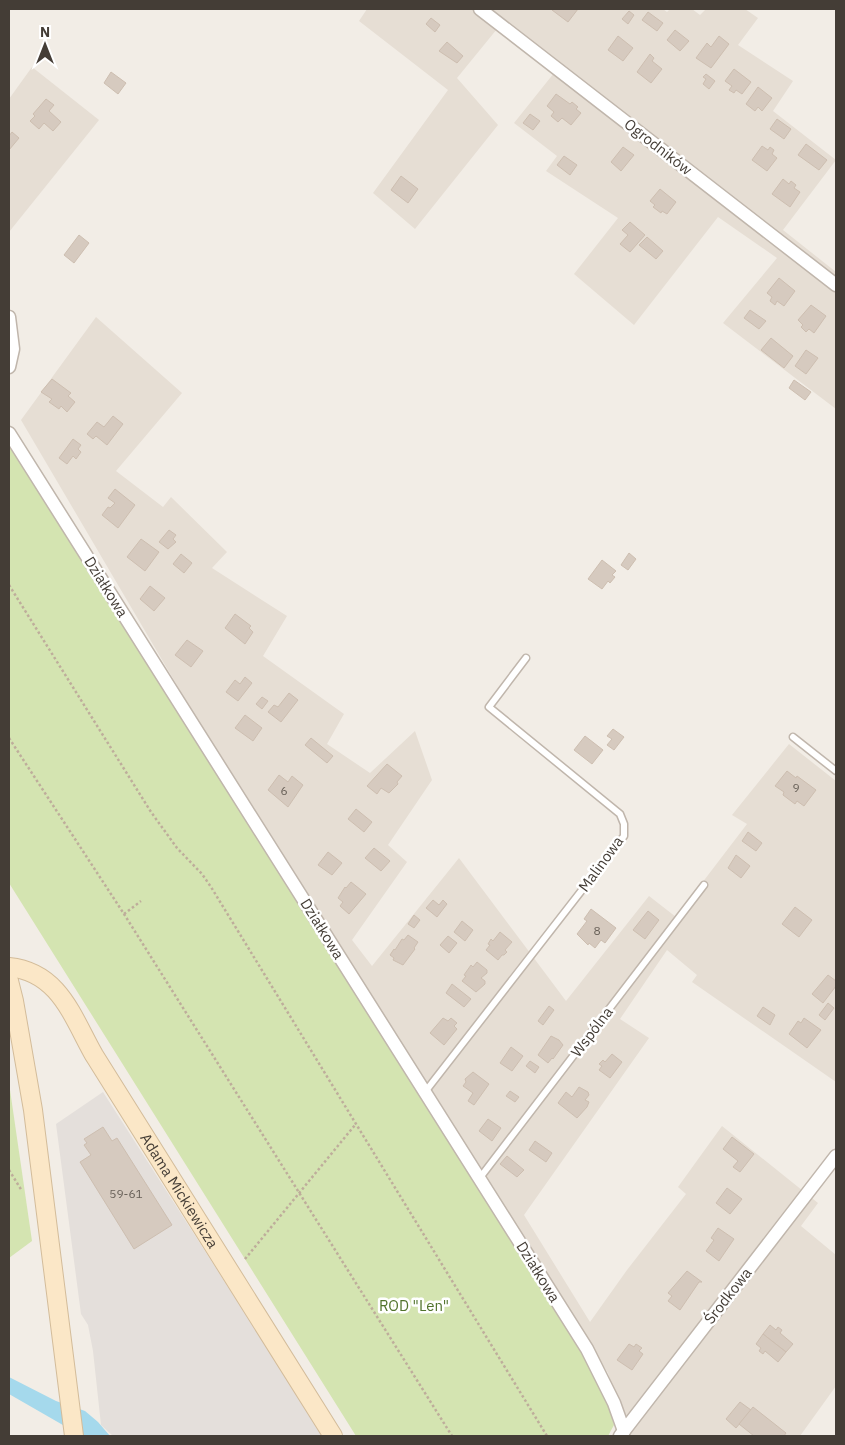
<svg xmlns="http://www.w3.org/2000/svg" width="845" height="1445" font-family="'IBM Plex Sans',sans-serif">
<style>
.residential{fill:#e6ded4}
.industrial{fill:#e4dfdb}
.green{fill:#d4e4b1}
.water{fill:#a5d9ec}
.building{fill:#d6cabf;stroke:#cdbeb0}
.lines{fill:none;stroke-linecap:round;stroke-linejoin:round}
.lane-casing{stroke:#c0b6ac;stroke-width:9}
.street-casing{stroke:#c0b6ac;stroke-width:15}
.secondary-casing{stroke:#d3bc9a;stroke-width:20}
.path{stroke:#bead9b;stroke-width:2.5;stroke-dasharray:2.5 2.5;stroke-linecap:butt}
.lane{stroke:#fff;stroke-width:6}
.street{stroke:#fff;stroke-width:12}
.secondary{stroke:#fbe7c7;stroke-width:18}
.labels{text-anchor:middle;stroke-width:5;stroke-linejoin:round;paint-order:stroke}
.number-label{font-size:12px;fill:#686058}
.street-label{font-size:15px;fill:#443d36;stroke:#fff}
.park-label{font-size:15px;fill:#51732c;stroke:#fff}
</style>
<rect width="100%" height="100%" fill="#f2ede6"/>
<g class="residential">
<path d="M367,9H663L667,12L670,9H692L700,15L706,9H745L758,18L738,45L793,81L773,111L836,160L783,230L836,272V409L723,323L777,258L718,217L634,325L574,274L618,218L546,171L557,156L514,123L554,73L497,29L457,78L498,125L415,229L373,193L448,90L359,21Z"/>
<path d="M32,67L99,120L9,232V99Z"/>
<path d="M96,317L182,393L116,471L163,507L171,497L227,552L212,568L287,616L263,656L344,714L327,744L370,773L415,731L432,780L388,845L407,862L352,940L372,966L459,858L566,1001L649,896L676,917L747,824L732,815L789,744L836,781V1082L692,982L697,975L667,950L620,1019L649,1038L524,1215L590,1322L627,1270L686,1194L678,1187L722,1126L818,1203L801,1226L836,1255V1386L800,1436H629L608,1373L336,938L188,704L21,420Z"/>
</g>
<path class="industrial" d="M103,1092L294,1390L324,1436H113L101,1425L93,1351L88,1325L81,1314L56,1124Z"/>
<g class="green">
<path d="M9,441L120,621L592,1366L609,1404L614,1425L608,1436H356L9,883Z"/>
<path d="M9,1083L32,1241L9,1258Z"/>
</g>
<path class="water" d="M9,1377L56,1401L85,1411L98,1422L110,1436H82L9,1394Z"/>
<g class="building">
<path d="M553,9H578L568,22L552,10Z"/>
<path d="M629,11L634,15L628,24L622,19Z"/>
<path d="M648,12L663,23L657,31L642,20Z"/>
<path d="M431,18L440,25L435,32L426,24Z"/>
<path d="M675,30L689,41L680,51L667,40Z"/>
<path d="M618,36L633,48L623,61L608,50Z"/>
<path d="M719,36L729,44L711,68L696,58L707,43L711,47Z"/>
<path d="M447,42L463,56L457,63L439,51Z"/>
<path d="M650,54L654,58L652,61L662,69L651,83L637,72Z"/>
<path d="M734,69L751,82L742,94L736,90L734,93L729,90L732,86L725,81Z"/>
<path d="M111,72L126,83L118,94L104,83Z"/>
<path d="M706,74L715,81L709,89L703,84L706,79L703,77Z"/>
<path d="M758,87L772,98L762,111L758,107L755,111L746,104Z"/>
<path d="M556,94L570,104L572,102L578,107L576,109L581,113L571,125L562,118L558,122L551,116L554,112L547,106Z"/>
<path d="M46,99L54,105L49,111L61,122L53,131L44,123L39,129L30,121L35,116L33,114Z"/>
<path d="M530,114L540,121L533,130L523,123Z"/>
<path d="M777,119L791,129L784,139L770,129Z"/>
<path d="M12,132L19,138L9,150V136Z"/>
<path d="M806,144L827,160L819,170L798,155Z"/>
<path d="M762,146L768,150L770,147L774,150L772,154L777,158L767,171L752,160Z"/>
<path d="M623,147L634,155L621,171L611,162Z"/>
<path d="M564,156L577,165L570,175L557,165Z"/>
<path d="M401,176L418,189L408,203L391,190Z"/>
<path d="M783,179L789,184L791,181L796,185L794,188L800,192L790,207L772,194Z"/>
<path d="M660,189L676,202L667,214L662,211L661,213L653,207L655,205L650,201Z"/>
<path d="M630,222L645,235L630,252L620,244L628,235L622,230Z"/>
<path d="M79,235L89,243L74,263L64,255Z"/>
<path d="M647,237L663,251L656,259L639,245Z"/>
<path d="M779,278L795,291L784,306L777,301L775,305L770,301L772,297L767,293Z"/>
<path d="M811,305L826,316L814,333L809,329L806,332L801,327L803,325L798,320Z"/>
<path d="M750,310L766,321L759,329L744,318Z"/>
<path d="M771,338L793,356L784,368L761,350Z"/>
<path d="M806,350L818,358L806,374L795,366Z"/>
<path d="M52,379L71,393L68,396L75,402L67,412L61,406L59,409L49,402L52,399L41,392Z"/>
<path d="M794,380L811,392L805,400L789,388Z"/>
<path d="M113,416L123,424L107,445L96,436L93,439L87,434L97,422L104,427Z"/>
<path d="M73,439L81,445L78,449L81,452L76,459L73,456L67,464L59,458Z"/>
<path d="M115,489L135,505L118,528L102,515L108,507L110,508L115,503L108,498Z"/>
<path d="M169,530L176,535L173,539L176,542L168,549L159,542Z"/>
<path d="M141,539L159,552L145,571L127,557Z"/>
<path d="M629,553L636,559L628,570L621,565Z"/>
<path d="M181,554L192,563L184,573L173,564Z"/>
<path d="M602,560L616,571L612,575L615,577L610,583L608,581L602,589L588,579Z"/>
<path d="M150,586L165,598L154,611L140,599Z"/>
<path d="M235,614L251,626L249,628L253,632L245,644L225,628Z"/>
<path d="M187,640L203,651L191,667L175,655Z"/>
<path d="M245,677L252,683L238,701L226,692L235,680L240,684Z"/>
<path d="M289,693L298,700L281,722L268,712L274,705L278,707Z"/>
<path d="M262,697L268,701L262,709L256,704Z"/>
<path d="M245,715L262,728L253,741L235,728Z"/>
<path d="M613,729L624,737L614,750L607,745L612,739L607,736Z"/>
<path d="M585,736L603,750L592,764L574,750Z"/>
<path d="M311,738L333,756L327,763L305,745Z"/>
<path d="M387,764L402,776L397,782L398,784L389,793L381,788L377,794L367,786Z"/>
<path d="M787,771L796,778L797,776L816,790L804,806L797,801L795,804L783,795L784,792L775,786Z"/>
<path d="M279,775L288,782L292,776L303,785L288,807L268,790Z"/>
<path d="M356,809L372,822L364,832L348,819Z"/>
<path d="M748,832L762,843L756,851L742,841Z"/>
<path d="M374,848L390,861L381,871L365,858Z"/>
<path d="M328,852L342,863L332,875L318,865Z"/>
<path d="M736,855L750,866L741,878L728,868Z"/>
<path d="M351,882L366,894L349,914L340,906L343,902L338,898L345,887L346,888Z"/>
<path d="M433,900L439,905L443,900L447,904L437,917L426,908Z"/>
<path d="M795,907L812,920L799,937L782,924Z"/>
<path d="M591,909L616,928L605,943L601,940L595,948L589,943L588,945L577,934L587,921L584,919Z"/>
<path d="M648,911L659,920L645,939L633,930Z"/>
<path d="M414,915L420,920L414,928L408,924Z"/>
<path d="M462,921L473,930L465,941L454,932Z"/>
<path d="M500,932L512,942L505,950L507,952L504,955H502L498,960L486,950L490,945L488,944L491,939L493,941Z"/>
<path d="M408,935L418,942L414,948L415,949L403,965L393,960L394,958L390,955L394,949L395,950L402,939L404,940Z"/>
<path d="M448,936L457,943L449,953L440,945Z"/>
<path d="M477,962L487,970V973L481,978L485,981V984L476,992L462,981L466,976L464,975L471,965L473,967Z"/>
<path d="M828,975L836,981V986L823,1003L812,994Z"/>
<path d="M452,984L471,999L464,1007L446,993Z"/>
<path d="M828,1003L834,1008L825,1020L819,1015Z"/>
<path d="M549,1006L554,1010L543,1025L538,1021Z"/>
<path d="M763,1007L775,1015L770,1025L757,1016Z"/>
<path d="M443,1018L448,1021L451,1018L457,1023L454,1026L457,1029L444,1045L430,1033Z"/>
<path d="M804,1018L821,1030L807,1048L789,1034L798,1021L801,1023Z"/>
<path d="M551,1036L559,1040L563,1045L553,1059L552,1058L548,1063L538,1055Z"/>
<path d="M511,1047L523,1056L512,1071L500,1063Z"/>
<path d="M612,1054L622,1062L610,1078L599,1070L602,1066L599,1064L603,1060L605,1062Z"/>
<path d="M530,1061L539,1067L535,1073L526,1066Z"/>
<path d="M473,1072L489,1084L474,1105L468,1101L473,1093L463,1086L466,1082L465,1079Z"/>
<path d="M579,1087L588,1092L589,1095L585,1100L589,1102L587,1107L577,1118L558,1103L566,1092L572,1097Z"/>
<path d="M510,1091L519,1097L515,1102L506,1096Z"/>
<path d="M488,1119L501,1128L492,1141L479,1131Z"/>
<path d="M103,1127L112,1141L117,1138L172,1225L134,1249L80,1162L91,1155L84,1145L87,1143L84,1139Z"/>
<path d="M732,1137L754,1154L740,1172L733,1167L738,1161L723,1149Z"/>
<path d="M535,1141L552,1153L546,1162L529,1150Z"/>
<path d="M507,1156L524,1170L517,1177L500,1164Z"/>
<path d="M727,1188L742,1199L730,1214L716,1203Z"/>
<path d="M718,1228L734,1239L719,1261L706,1251L714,1240L711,1238Z"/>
<path d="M687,1271L702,1282H699L697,1285L680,1310L668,1301L672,1296L668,1293Z"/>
<path d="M770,1325L776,1330L778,1327L782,1330L780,1333L793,1344L786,1352L763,1334Z"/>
<path d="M763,1334L786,1352L778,1362L765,1351L763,1354L759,1351L761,1348L756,1344Z"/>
<path d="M629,1344L634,1347L636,1344L642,1348L639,1351L643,1354L632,1370L617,1360Z"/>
<path d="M740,1402L751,1410L736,1428L726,1419Z"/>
<path d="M753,1407L786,1433L784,1436H754L739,1424Z"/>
</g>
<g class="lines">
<g class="lane-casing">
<g id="lane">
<path d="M793,737L836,771"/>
<path d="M425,1092L624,836V824L620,814L489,707L526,658"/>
<path d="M479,1179L704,885"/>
</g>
</g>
<g class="street-casing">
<g id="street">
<path d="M480,9L836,285"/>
<path d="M9,317L13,349L9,367"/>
<path d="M9,433L587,1349L614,1403L624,1431"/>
<path d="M620,1436L836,1156"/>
</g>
</g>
<g class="secondary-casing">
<g id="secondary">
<path id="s1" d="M9,967C59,972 72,1016 94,1055L333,1436"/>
<path d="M9,981L14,1001L33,1110L74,1436"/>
</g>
</g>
<g class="path">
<path d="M9,585L151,812L177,848L202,874L211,887L547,1436"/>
<path d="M9,738L124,914L452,1436"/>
<path d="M124,914L141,901"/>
<path d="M9,1170L22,1191"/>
<path d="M245,1259L355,1125"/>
</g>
<use href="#lane" class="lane"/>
<use href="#street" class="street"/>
<use href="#secondary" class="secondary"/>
</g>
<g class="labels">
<g class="number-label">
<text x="796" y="792">9</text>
<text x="284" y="795">6</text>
<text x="597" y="935">8</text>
<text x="126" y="1198">59-61</text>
</g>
<g class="street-label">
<text transform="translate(658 147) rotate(38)" y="5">Ogrodników</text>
<text transform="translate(106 587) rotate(58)" y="5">Działkowa</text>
<text transform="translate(601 864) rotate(-54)" y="5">Malinowa</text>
<text transform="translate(322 929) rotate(58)" y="5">Działkowa</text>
<text transform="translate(592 1032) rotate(-53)" y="5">Wspólna</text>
<text dy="5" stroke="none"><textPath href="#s1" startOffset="289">Adama Mickiewicza</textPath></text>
<text transform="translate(538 1272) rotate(58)" y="5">Działkowa</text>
<text transform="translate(728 1296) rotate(-52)" y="5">Środkowa</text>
</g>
<g class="park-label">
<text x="414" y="1311">ROD "Len"</text>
</g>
</g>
<rect width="845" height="1445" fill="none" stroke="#443d36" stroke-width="20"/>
<g transform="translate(45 45)" stroke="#ffffff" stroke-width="4" paint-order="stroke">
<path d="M0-4L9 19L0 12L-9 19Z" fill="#443d36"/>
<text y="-8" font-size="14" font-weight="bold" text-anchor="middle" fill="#443d36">N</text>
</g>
</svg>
